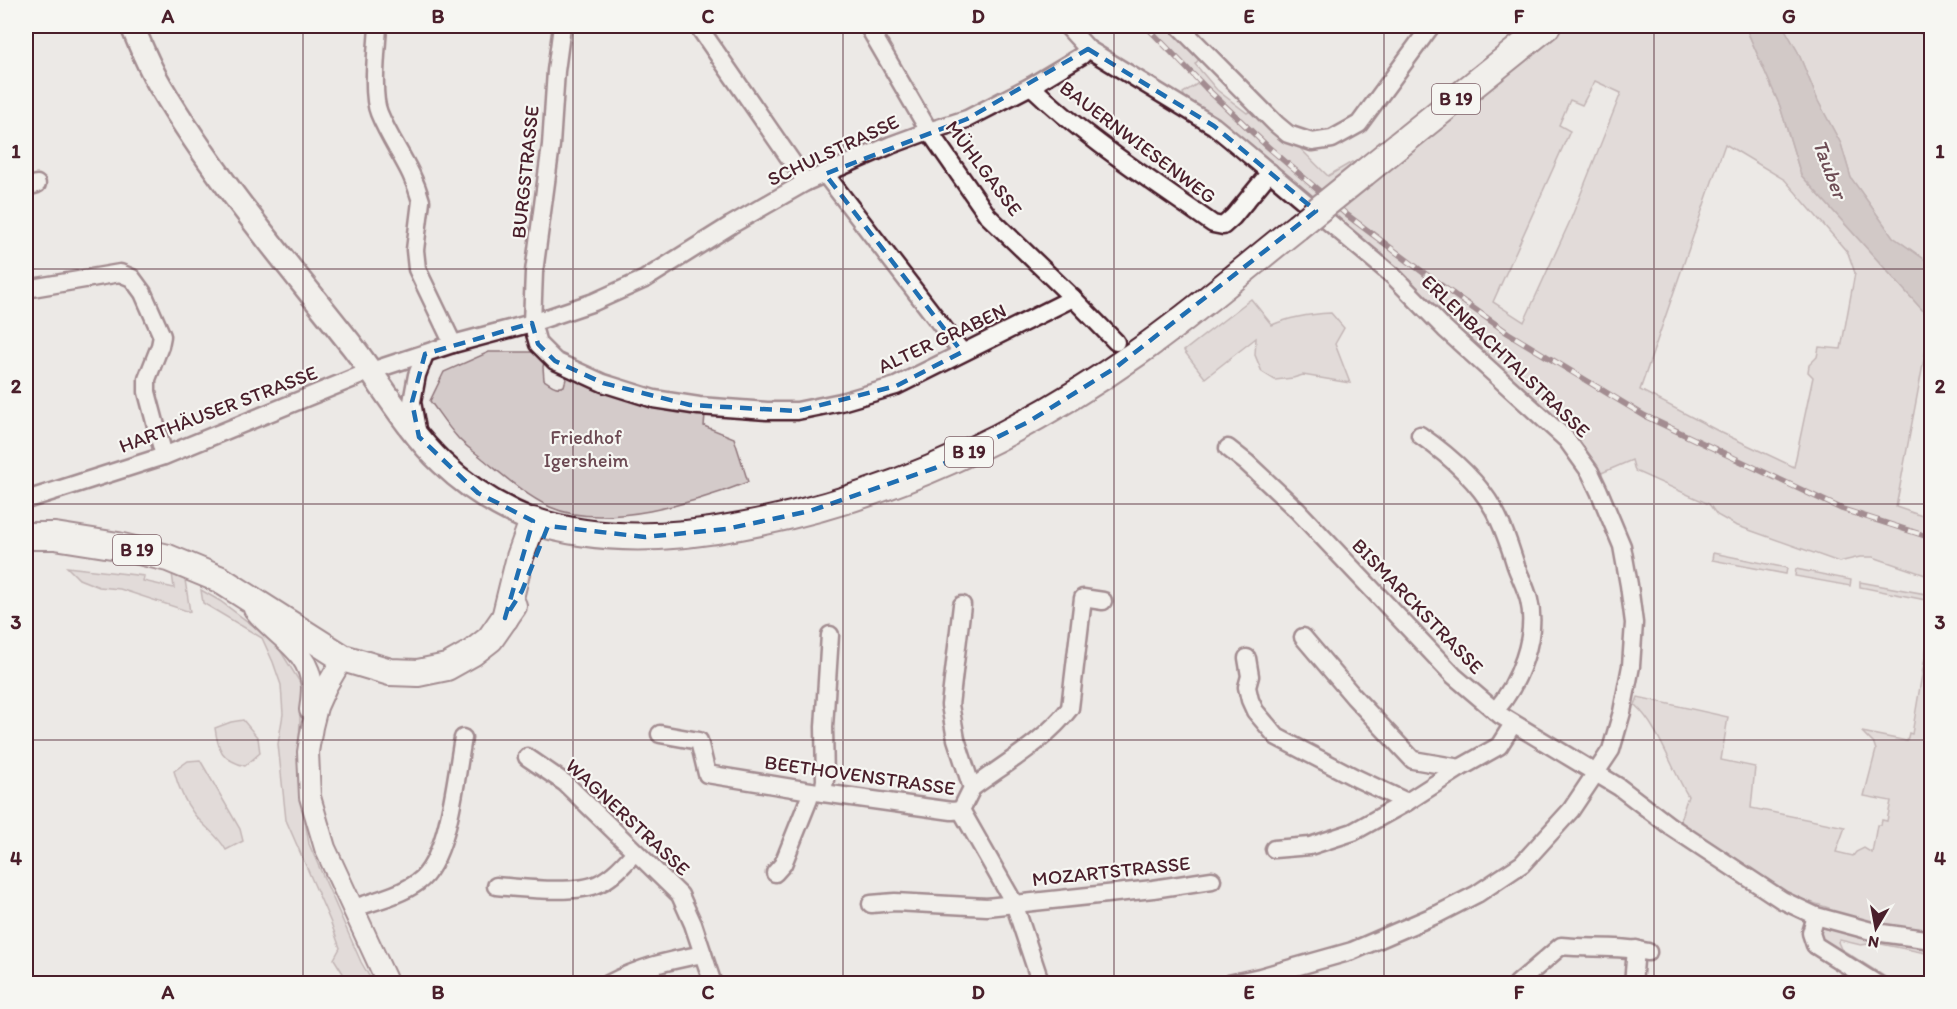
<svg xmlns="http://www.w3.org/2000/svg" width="1957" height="1009" font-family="Itim,sans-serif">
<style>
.green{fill:#d4cbca;stroke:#8f757a;stroke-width:1.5;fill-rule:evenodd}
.water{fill:#b1a2a3;stroke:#886e73;stroke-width:1.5}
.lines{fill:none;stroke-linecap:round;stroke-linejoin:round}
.minor-casing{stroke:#4a1f2b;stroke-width:21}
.tertiary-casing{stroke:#4a1f2b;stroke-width:24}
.secondary-casing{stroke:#4a1f2b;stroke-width:27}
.primary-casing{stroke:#4a1f2b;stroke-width:30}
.minor{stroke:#f6f6f2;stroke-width:16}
.tertiary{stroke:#f6f6f2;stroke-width:20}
.secondary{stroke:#f6f6f2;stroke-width:22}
.primary{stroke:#f6f6f2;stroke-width:26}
.rail-casing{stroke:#4a1f2b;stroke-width:6}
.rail{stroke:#f6f6f2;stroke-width:4;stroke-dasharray:11;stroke-linecap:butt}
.primary-bridge-casing{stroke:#4a1f2b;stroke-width:30;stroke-linecap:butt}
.primary-bridge{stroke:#f6f6f2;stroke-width:26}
.marked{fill:none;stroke:#1f6fb2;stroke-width:4.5;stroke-dasharray:12 8;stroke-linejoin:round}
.grid{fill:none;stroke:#4a1f2b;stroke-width:1.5;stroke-opacity:0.55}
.labels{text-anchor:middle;stroke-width:4.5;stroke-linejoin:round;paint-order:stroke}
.shield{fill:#f6f6f2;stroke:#7e6067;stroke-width:1.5}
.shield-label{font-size:18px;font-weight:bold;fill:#4a1f2b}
.street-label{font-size:20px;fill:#4a1f2b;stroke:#f6f6f2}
.park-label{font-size:20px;fill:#6c4a53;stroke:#f6f6f2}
.water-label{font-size:21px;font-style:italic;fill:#6e4d55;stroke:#f6f6f2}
.neatline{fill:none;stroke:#4a1f2b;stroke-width:2}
.grid-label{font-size:20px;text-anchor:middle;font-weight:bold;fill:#4a1f2b}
</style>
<rect width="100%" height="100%" fill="#ece9e6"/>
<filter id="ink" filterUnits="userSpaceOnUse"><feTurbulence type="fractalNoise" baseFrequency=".0167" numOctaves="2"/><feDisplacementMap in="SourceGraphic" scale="12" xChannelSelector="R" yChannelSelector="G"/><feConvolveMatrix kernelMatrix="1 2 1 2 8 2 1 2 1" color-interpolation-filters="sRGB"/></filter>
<g filter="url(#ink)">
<g class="green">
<path d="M1146,26H1179L1205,52L1195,64L1217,90L1247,113L1258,106C1282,129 1304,153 1328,176L1352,162L1364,172L1547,26H1745L1780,106L1801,175L1925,313L1931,316V333H1929L1896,507L1931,519V577L1873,557H1860L1839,562L1735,525L1717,515L1709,504L1635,471L1632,460L1592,477L1567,440L1242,149L1231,127L1185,98L1183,93L1200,82ZM1595,81L1621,93L1570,221L1524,322L1493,302L1570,131L1559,125L1570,100L1582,105ZM1725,144L1785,180L1848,253L1855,273L1841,349L1819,347L1817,357L1809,365L1808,372L1813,377L1794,467L1722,433L1640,390Z"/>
<path d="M1783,26H1902L1931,38V264L1893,237L1851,178L1841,144L1818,101L1798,52Z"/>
<path d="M1251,299L1272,325C1290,317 1311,314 1331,313L1344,328L1335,344L1350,383L1303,375L1293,378L1275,380L1262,372L1255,355L1256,338L1205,378L1184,351Z"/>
<path d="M489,352H546L543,367L544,380C551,384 556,390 564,386L569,368L705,415L704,426L734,438L748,482C697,502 603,531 550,507C525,495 504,476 483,459C475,452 465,446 458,438C448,427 439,413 430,401L444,372Z"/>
<path d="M1713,553L1787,568L1786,574L1712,560Z"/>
<path d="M179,563L185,580L190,612L120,589L99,587L79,579L67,567L144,576L143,581L174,588L172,573Z"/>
<path d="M1796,569L1851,580L1850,586L1795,576Z"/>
<path d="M1860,582L1931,595V601L1860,587Z"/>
<path d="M201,590L220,601L275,642L301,684L298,780L309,844L361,962L373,983H349L334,959L340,948L331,923L286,820L278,744L283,714L281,685L273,662L262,638L203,603Z"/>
<path d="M1931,621V954L1876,943L1861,945L1840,940L1838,942L1841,949L1895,983H1877L1811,933L1828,914L1829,908L1801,899L1769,884L1690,831L1680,820L1688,796C1671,768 1659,727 1635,705L1638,697L1728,717L1721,760L1755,767L1751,808L1845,827L1836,852L1853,856L1856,852L1864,848L1872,853L1877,825H1881L1882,820L1887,821L1891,801L1864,796L1876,750L1874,744L1862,732L1907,741L1909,733L1912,734Z"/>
<path d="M243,720L258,738L260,753L245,766C222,760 218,750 215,728L231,722Z"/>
<path d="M200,760L240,829L243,841L226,850C218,835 204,827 194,814C184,801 178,786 174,771L188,761Z"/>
</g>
<path class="water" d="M1745,26H1783L1798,52L1818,101L1841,144L1851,178L1893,237L1931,264V316L1925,313L1801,175L1780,106Z"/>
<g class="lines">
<g class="minor-casing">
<g id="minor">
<path d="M378,26C377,47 371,94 379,113C392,145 412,167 421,201L415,250L417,269L453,344"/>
<path d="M562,26L556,71L551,145L534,272L532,323L538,344L555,361L603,383L654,399L699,406L767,411H797L841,402L896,386L1073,298"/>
<path d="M698,26L806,182"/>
<path d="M868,26L929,131L988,216L1073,298L1116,342"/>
<path d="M1067,26L1088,49L1214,126L1242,149L1393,276L1445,329L1567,440L1590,472L1599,491L1622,546L1629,585L1634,623L1631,666L1622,712L1611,750L1571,810L1522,864L1477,894L1438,914L1352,951L1260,977L1229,984"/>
<path d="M1179,26L1276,124L1288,134L1312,142L1332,139L1359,124L1431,26"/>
<path d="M1031,86C1086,139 1151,180 1213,224L1223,226L1233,217L1270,172"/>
<path d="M825,174L962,352"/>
<path d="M26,187L37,184"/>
<path d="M26,289L120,273L132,278L143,293L162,336L160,346L147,379V392L164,456"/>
<path d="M418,435L412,402L417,375L425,354"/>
<path d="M1420,435C1447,454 1478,481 1494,510C1504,528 1510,547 1516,566C1520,577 1526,588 1529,600C1538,636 1519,684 1495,711"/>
<path d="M1228,448L1247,463L1297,510L1454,676L1500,715L1619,787L1670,826L1782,900L1816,916L1875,932L1932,940"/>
<path d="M26,500L164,456L371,371L453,344L532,323L594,302L645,279L731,225L806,182L891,145L929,131L967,119L1031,86L1081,56L1088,49"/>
<path d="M1303,637L1354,697L1413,760L1460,768"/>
<path d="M1247,658L1250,676L1247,687L1250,700L1255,711L1277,737L1356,778L1407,802"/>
<path d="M660,734L699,741L707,774L823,793L952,811L961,810L1014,903L1041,984"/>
<path d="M527,757L565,783L680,895L693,924L713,984"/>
<path d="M972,788C1006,763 1045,741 1070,708L1083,598L1103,601"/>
<path d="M823,793L825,780L824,727L830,635"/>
<path d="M961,810L972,788L956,739L950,705L962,605"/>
<path d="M1274,849L1310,846L1353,832L1407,802L1460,768L1499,746L1513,724"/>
<path d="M775,873L783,864L809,799L810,791"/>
<path d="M496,886C522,888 577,895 600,883C614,876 625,863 635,852"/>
<path d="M871,904L895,902L987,907L1153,889L1212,880"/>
<path d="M354,908C375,901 400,895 418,882C449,860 456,775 463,738"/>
<path d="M1816,916L1811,933L1815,945L1877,984"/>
<path d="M608,984C641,967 667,961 703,954"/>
<path d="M1517,984L1561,946C1590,949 1619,945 1648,952"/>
<path d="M1633,984L1636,949"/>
</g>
</g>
<g class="tertiary-casing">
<g id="tertiary">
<path d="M254,609C274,636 310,649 312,687C312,694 311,703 310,710"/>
<path d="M343,658L326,687L317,707L312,727L308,752L310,797L325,848L388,984"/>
</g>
</g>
<g class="secondary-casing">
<path id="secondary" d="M132,26C141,46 149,68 161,87C216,180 287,263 353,347C382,385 408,431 442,463C469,489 499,507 533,521"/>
</g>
<g class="primary-casing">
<g id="primary">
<path d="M1364,173L1547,26"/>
<path d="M26,536H55L118,546L168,558L219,579L343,658L390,672L418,673L447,667L472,653L490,639L513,606"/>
<path d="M505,618L520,557L533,521C600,543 672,539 740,526C884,500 1018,437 1137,353C1193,314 1244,269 1297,227"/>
</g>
</g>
<use href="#minor" class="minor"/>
<use href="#tertiary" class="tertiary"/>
<use href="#secondary" class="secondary"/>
<use href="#primary" class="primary"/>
<g class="rail-casing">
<path id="rail" d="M1146,26L1206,88L1267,146L1347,215L1432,279L1508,333L1645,416L1842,509L1932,538"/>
</g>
<use href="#rail" class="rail"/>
<g class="primary-bridge-casing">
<path id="primary-bridge" d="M1297,227L1364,173"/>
</g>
<use href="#primary-bridge" class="primary-bridge"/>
</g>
</g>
<path d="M0 0H1957V1009H0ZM1088,49L1214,126L1316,211L1115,368L1028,422L935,468L810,511L726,529L645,537L548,526L522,591L505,618L533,521L478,493L419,437L412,402L425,354L532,323L538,344L555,361L603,383L690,405L797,411L896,386L962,352L825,174L967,119Z" fill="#ece9e6" fill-opacity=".55" fill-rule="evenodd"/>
<path class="marked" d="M1088,49L1214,126L1316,211L1115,368L1028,422L935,468L810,511L726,529L645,537L548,526L522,591L505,618L533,521L478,493L419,437L412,402L425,354L532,323L538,344L555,361L603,383L690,405L797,411L896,386L962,352L825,174L967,119Z"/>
<path class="grid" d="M303,26V984M573,26V984M843,26V984M1114,26V984M1384,26V984M1654,26V984M26,269H1932M26,504H1932M26,740H1932"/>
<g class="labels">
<g class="shield">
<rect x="1432" y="84" width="48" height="30" rx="4.5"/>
<rect x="945" y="437" width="48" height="30" rx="4.5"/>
<rect x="113" y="535" width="48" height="30" rx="4.5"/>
</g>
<g class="shield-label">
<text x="1456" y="105">B 19</text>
<text x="969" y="458">B 19</text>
<text x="137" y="556">B 19</text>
</g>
<g class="street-label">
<text transform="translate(1138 142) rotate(37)" y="7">BAUERNWIESENWEG</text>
<text transform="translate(833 150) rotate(-25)" y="7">SCHULSTRASSE</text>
<text transform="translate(984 168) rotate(53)" y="7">MÜHLGASSE</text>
<text transform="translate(525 172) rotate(-84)" y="7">BURGSTRASSE</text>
<text transform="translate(942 338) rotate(-25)" y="7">ALTER GRABEN</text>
<text transform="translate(1506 356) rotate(44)" y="7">ERLENBACHTALSTRASSE</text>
<text transform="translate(218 409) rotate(-21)" y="7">HARTHÄUSER STRASSE</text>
<text transform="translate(1418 606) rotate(46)" y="7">BISMARCKSTRASSE</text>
<text transform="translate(860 775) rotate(8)" y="7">BEETHOVENSTRASSE</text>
<text transform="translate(628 817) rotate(43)" y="7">WAGNERSTRASSE</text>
<text transform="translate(1111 871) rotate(-6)" y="7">MOZARTSTRASSE</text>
</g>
<g class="park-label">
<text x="586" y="444">Friedhof<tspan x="586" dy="23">Igersheim</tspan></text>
</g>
<g class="water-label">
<text transform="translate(1830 169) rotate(69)" y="7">Tauber</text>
</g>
</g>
<rect width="1957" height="1009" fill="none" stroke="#f6f6f2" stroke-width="66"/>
<g transform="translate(1876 928) rotate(190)" stroke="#f6f6f2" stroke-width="4.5" paint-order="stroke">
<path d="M0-4.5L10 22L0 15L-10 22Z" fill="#4a1f2b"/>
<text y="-9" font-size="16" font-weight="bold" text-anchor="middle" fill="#4a1f2b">N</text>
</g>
<rect x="33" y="33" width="1891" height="943" class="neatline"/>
<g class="grid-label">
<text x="168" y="23">A</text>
<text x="438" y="23">B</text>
<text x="708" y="23">C</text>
<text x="978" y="23">D</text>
<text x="1249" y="23">E</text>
<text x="1519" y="23">F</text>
<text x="1789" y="23">G</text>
<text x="16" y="158">1</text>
<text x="1940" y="158">1</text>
<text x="16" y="393">2</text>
<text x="1940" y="393">2</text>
<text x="16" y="629">3</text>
<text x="1940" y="629">3</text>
<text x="16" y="865">4</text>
<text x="1940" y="865">4</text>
<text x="168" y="999">A</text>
<text x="438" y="999">B</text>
<text x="708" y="999">C</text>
<text x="978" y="999">D</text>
<text x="1249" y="999">E</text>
<text x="1519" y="999">F</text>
<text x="1789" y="999">G</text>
</g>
</svg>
